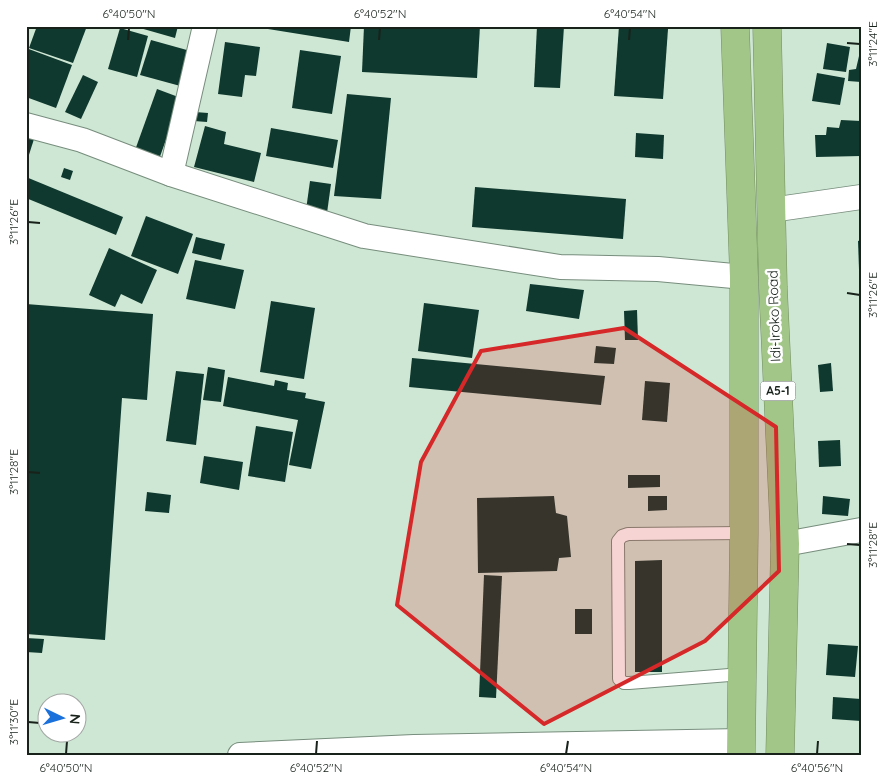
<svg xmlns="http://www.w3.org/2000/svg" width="887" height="781" font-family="Quicksand,sans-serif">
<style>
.building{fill:#0f382e}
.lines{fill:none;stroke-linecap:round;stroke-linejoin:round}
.lane-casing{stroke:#778d7d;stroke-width:14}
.street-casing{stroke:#778d7d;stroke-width:26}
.highway-casing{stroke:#728d62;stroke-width:29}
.lane{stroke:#fff;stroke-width:12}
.street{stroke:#fff;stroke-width:24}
.highway{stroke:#a2c688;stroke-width:28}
.marked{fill:#d62828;fill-opacity:0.2;stroke:#d62828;stroke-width:4;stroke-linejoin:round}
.ticks{fill:none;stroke:#18221b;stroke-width:2}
.labels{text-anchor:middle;stroke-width:5;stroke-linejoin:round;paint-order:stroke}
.shield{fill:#fff;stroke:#5d645f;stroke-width:1}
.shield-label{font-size:12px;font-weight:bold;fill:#18221b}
.street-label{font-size:14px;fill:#18221b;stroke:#fff}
.neatline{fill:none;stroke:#18221b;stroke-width:2}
.ticks-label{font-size:12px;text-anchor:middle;fill:#18221b}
</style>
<rect width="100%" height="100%" fill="#cee7d4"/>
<g class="building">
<path d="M37,26H87L73,63L29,48Z"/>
<path d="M133,26H178L175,38Z"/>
<path d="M249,26H351L349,42Z"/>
<path d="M364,26H480L477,78L362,72Z"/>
<path d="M537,26H564L560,88L534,87Z"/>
<path d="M619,26L668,29L663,99L614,96Z"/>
<path d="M120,28L148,36L137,77L108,69Z"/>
<path d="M151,40L194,52L184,87L140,75Z"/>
<path d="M225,42L260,47L256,76L245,75L242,97L218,94Z"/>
<path d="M827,43L850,47L846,72L823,69Z"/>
<path d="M26,48L72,65L56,108L26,97Z"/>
<path d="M300,50L341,56L332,114L292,108Z"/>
<path d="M859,56L861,57V82L848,81L849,70L856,69Z"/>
<path d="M817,73L845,78L840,105L812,101Z"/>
<path d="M83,75L98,82L81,119L65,112Z"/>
<path d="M157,89L181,98L158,162L134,153Z"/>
<path d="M347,94L391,98L381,199L334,196Z"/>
<path d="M195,112L208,113L207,122L194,121Z"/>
<path d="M841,120L861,121V156L816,157L815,135H826L827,127L839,128Z"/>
<path d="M205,126L226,132L224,144L261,153L254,182L194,167Z"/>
<path d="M271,128L338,140L333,168L266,156Z"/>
<path d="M636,133L664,135L663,159L635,157Z"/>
<path d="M26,136L34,139L27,161H26Z"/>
<path d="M64,168L73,171L70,180L61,177Z"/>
<path d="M26,177L123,217L116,235L26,198Z"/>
<path d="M310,181L331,184L327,213L306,210Z"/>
<path d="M475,187L626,199L623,239L472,227Z"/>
<path d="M146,216L193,234L178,274L131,256Z"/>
<path d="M196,237L225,244L221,260L192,253Z"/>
<path d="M861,240V269H859L858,241Z"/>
<path d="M109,248L157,270L142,304L121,294L115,307L89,295Z"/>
<path d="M195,260L244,270L235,309L186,299Z"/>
<path d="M530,284L584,290L579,319L526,311Z"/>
<path d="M271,301L315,308L304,379L260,372Z"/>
<path d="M424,303L479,310L472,358L418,351Z"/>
<path d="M26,304L153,314L147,400L122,398L105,640L26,634Z"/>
<path d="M637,310L638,340H625L624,311Z"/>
<path d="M596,346L616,348L614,364L594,363Z"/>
<path d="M412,358L605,376L601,405L409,387Z"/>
<path d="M831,363L833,391L820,392L818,365Z"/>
<path d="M208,367L225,370L221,402L203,400Z"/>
<path d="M176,371L204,374L196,445L166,441Z"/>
<path d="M228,377L274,386L275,380L288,383L287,390L306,393L305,398L325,402L311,469L289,465L298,420L223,406Z"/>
<path d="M645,381L670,383L667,422L642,420Z"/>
<path d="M256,426L293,432L285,482L248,476Z"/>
<path d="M840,440L841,466L819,467L818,441Z"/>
<path d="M204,456L243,462L239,490L200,483Z"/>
<path d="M628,475H660V487L628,488Z"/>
<path d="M147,492L171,495L169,513L145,511Z"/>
<path d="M554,496L556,513L567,516L571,557L559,558L557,571L478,573L477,498Z"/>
<path d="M648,496H667V510L648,511Z"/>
<path d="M823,496L850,499L848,516L822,514Z"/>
<path d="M662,560V672H635V561Z"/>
<path d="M484,575L502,576L496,698L479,697Z"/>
<rect x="575" y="609" width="17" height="25"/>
<path d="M26,638L44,639L42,653L26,652Z"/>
<path d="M828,644L858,646L855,677L826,675Z"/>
<path d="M833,697L861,699V721L832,719Z"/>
</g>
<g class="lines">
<g class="lane-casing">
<path id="lane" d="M742,674L629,683H624L619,679L618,541L622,536L628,534L744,533"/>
</g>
<g class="street-casing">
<g id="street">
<path d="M26,125L82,140L171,174L364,236L560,267L658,269L744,277"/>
<path d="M171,174L205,26"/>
<path d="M771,210L861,197"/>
<path d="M785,544L861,530"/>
<path d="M240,755L414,747L742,741"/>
</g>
</g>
<g class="highway-casing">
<g id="highway">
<path d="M735,26L744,277V533L741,755"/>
<path d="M767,26L773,287L785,544L780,755"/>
</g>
</g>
<use href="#lane" class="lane"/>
<use href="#street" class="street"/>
<use href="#highway" class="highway"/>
</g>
<path class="marked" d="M624,328L776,427L779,571L705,641L544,724L397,605L421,462L481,351Z"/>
<path class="ticks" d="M128,40L129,28M379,40L380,28M629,40L630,28M847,43L860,44M28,222L40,223M847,293L860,295M28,472L40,473M847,544L860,545M28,722L40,723M66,754L67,741M316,754L317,741M566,754L568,741M817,754L818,741"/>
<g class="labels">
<rect class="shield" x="760.5" y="381.5" width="35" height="19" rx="4"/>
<g class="shield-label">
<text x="778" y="395">A5-1</text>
</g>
<g class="street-label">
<text transform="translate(774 316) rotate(-92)" y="5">Idi-Iroko Road</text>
</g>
</g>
<rect width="887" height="781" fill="none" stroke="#ffffff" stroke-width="55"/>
<g transform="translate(62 718) rotate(95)"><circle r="24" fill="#ffffff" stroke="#a3a7a4"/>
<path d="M0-4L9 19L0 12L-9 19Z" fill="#1a71db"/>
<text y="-8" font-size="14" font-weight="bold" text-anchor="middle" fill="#18221b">N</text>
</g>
<rect x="28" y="28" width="832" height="726" class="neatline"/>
<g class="ticks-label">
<text x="129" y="18">6°40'50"N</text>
<text x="380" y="18">6°40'52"N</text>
<text x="630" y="18">6°40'54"N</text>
<text transform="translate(873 44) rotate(-90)" y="4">3°11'24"E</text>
<text transform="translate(14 222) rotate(-90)" y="4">3°11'26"E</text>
<text transform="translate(873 295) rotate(-90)" y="4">3°11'26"E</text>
<text transform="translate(14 472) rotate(-90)" y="4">3°11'28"E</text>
<text transform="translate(873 545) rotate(-90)" y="4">3°11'28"E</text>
<text transform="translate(14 722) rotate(-90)" y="4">3°11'30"E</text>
<text x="66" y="772">6°40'50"N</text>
<text x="316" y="772">6°40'52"N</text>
<text x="566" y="772">6°40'54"N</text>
<text x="817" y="772">6°40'56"N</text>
</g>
</svg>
